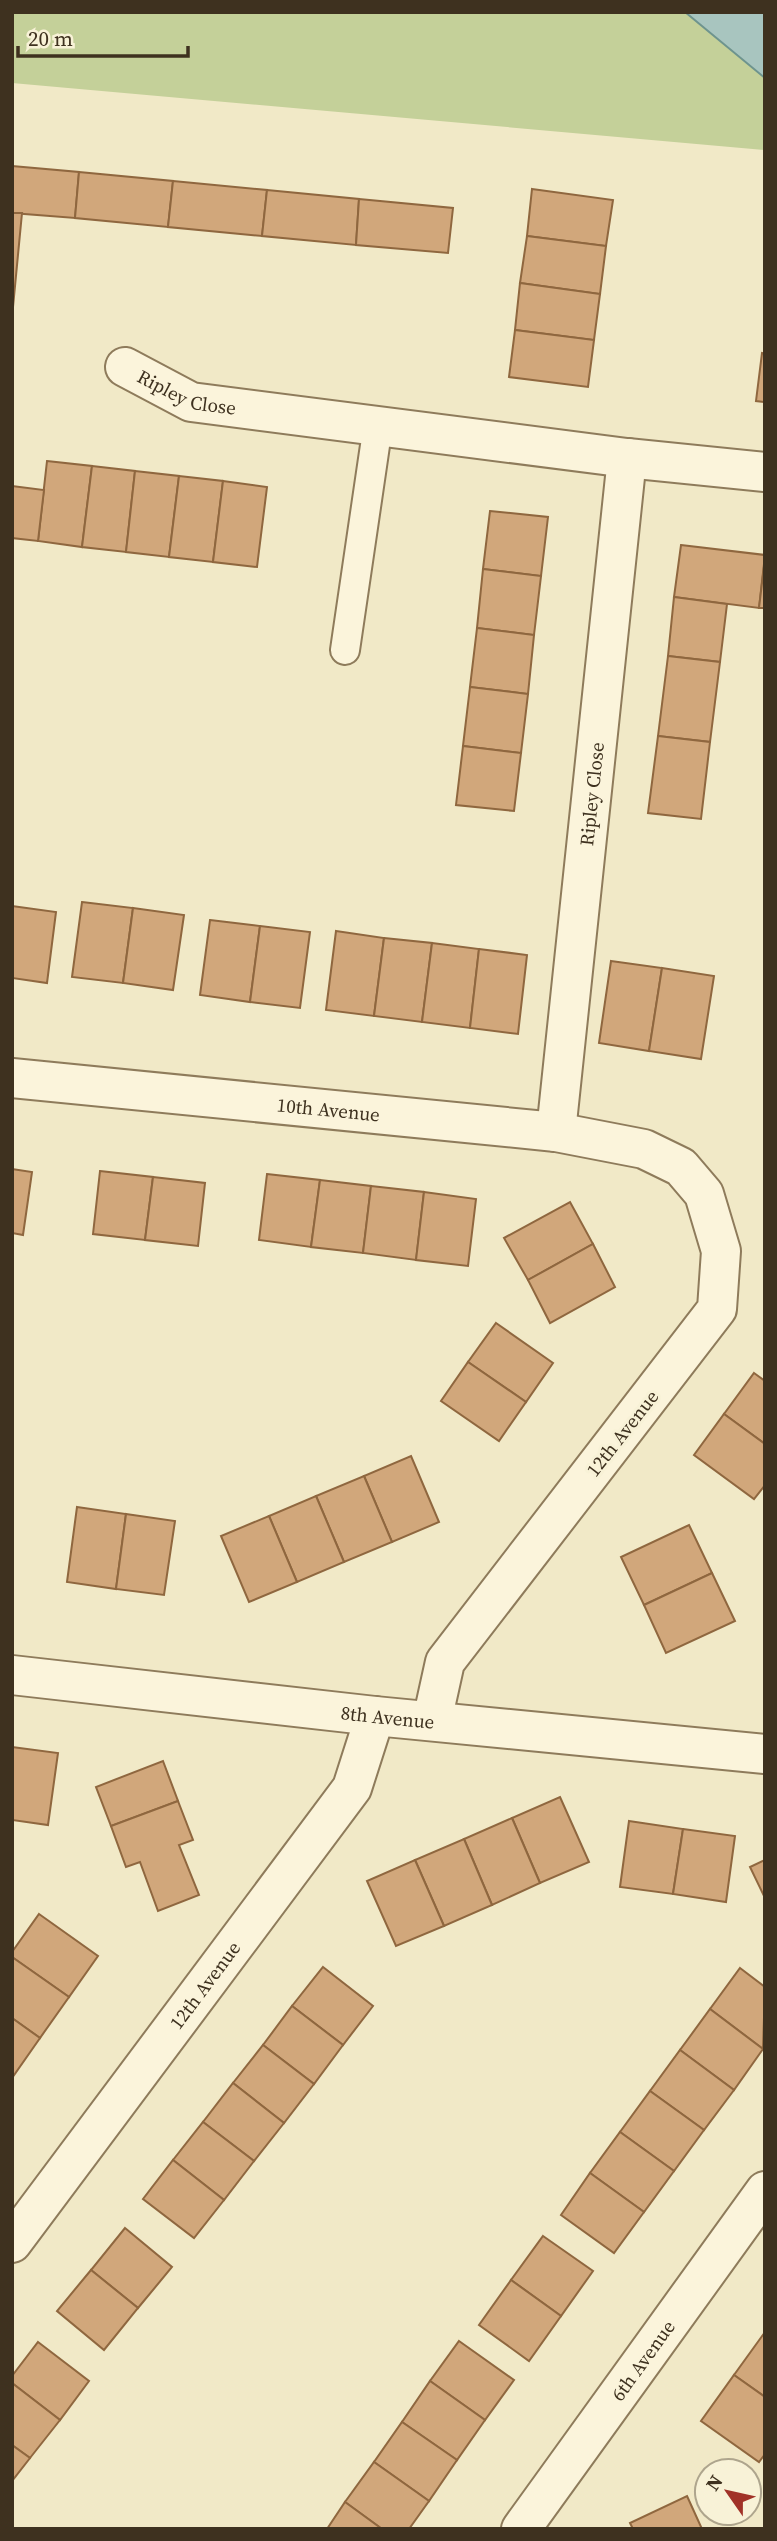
<svg xmlns="http://www.w3.org/2000/svg" width="777" height="2541" font-family="'Source Serif 4',serif">
<style>
.green{fill:#c4d099}
.water{fill:#a8c5bf;stroke:#6e948e;stroke-width:2}
.building{fill:#d1a77b;stroke:#8f673f;stroke-width:2}
.lines{fill:none;stroke-linecap:round;stroke-linejoin:round}
.lane-casing{stroke:#8e7b5b;stroke-width:32}
.street-casing{stroke:#8e7b5b;stroke-width:42}
.lane{stroke:#fbf4db;stroke-width:28}
.street{stroke:#fbf4db;stroke-width:38}
.labels{text-anchor:middle;stroke-width:6;stroke-linejoin:round;paint-order:stroke}
.street-label{font-size:19px;fill:#3e311f;stroke:#f8f2d7}
</style>
<rect width="100%" height="100%" fill="#f1e9c7"/>
<path class="green" d="M12,12H685L765,78V150L12,83Z"/>
<path class="water" d="M685,12H765V78Z"/>
<g class="building">
<path d="M12,166L79,172L75,218L12,213Z"/>
<path d="M79,172L173,181L168,227L75,218Z"/>
<path d="M173,181L267,190L262,236L168,227Z"/>
<path d="M532,189L613,200L606,246L527,236Z"/>
<path d="M267,190L359,199L356,245L262,236Z"/>
<path d="M359,199L453,208L448,253L356,245Z"/>
<path d="M12,213H22L13,307H12Z"/>
<path d="M527,236L606,246L600,294L520,283Z"/>
<path d="M520,283L600,294L594,340L515,330Z"/>
<path d="M515,330L594,340L588,387L509,377Z"/>
<path d="M762,353L765,354V402L756,401Z"/>
<path d="M47,461L92,466L82,547L38,541Z"/>
<path d="M92,466L135,471L126,552L82,547Z"/>
<path d="M135,471L179,476L169,557L126,552Z"/>
<path d="M179,476L223,481L213,562L169,557Z"/>
<path d="M223,481L267,487L257,567L213,562Z"/>
<path d="M12,486L44,490L38,541L12,538Z"/>
<path d="M490,511L548,517L541,576L483,569Z"/>
<path d="M681,545L765,555L759,608L674,597Z"/>
<path d="M765,558V608H759Z"/>
<path d="M483,569L541,576L534,635L477,628Z"/>
<path d="M674,597L727,604L720,662L668,656Z"/>
<path d="M477,628L534,635L528,694L470,687Z"/>
<path d="M668,656L720,662L710,742L658,736Z"/>
<path d="M470,687L528,694L521,753L463,746Z"/>
<path d="M658,736L710,742L701,819L648,813Z"/>
<path d="M463,746L521,753L514,811L456,805Z"/>
<path d="M82,902L133,908L123,983L72,977Z"/>
<path d="M12,906L56,912L47,983L12,978Z"/>
<path d="M133,908L184,915L173,990L123,983Z"/>
<path d="M210,920L260,926L250,1002L200,995Z"/>
<path d="M260,926L310,932L300,1008L250,1002Z"/>
<path d="M336,931L384,938L374,1016L326,1010Z"/>
<path d="M384,938L432,943L422,1022L374,1016Z"/>
<path d="M432,943L479,949L470,1028L422,1022Z"/>
<path d="M479,949L527,955L518,1034L470,1028Z"/>
<path d="M611,961L662,968L649,1051L599,1043Z"/>
<path d="M662,968L714,976L701,1059L649,1051Z"/>
<path d="M12,1169L32,1172L23,1235L12,1233Z"/>
<path d="M100,1171L153,1177L145,1240L93,1234Z"/>
<path d="M267,1174L320,1180L311,1247L259,1240Z"/>
<path d="M153,1177L205,1183L198,1246L145,1240Z"/>
<path d="M320,1180L371,1186L363,1253L311,1247Z"/>
<path d="M371,1186L424,1192L416,1260L363,1253Z"/>
<path d="M424,1192L476,1199L468,1266L416,1260Z"/>
<path d="M570,1202L593,1244L528,1280L504,1238Z"/>
<path d="M593,1244L615,1287L550,1323L528,1280Z"/>
<path d="M496,1323L553,1363L526,1402L468,1362Z"/>
<path d="M468,1362L526,1402L499,1441L441,1401Z"/>
<path d="M754,1373L765,1381V1444L724,1414Z"/>
<path d="M724,1414L765,1444V1485L754,1499L694,1455Z"/>
<path d="M411,1456L439,1522L392,1542L364,1476Z"/>
<path d="M364,1476L392,1542L344,1562L316,1496Z"/>
<path d="M316,1496L344,1562L297,1582L269,1516Z"/>
<path d="M77,1507L126,1514L116,1589L67,1582Z"/>
<path d="M126,1514L175,1521L164,1595L116,1589Z"/>
<path d="M269,1516L297,1582L249,1602L221,1536Z"/>
<path d="M689,1525L712,1573L644,1605L621,1557Z"/>
<path d="M712,1573L735,1621L666,1653L644,1605Z"/>
<path d="M12,1747L58,1753L48,1825L12,1820Z"/>
<path d="M163,1761L178,1801L111,1826L96,1787Z"/>
<path d="M560,1797L589,1862L540,1883L512,1818Z"/>
<path d="M178,1801L193,1840L179,1845L199,1895L158,1911L140,1862L126,1867L111,1826Z"/>
<path d="M512,1818L540,1883L492,1905L464,1839Z"/>
<path d="M629,1821L683,1829L673,1894L620,1887Z"/>
<path d="M683,1829L735,1836L726,1902L673,1894Z"/>
<path d="M464,1839L492,1905L444,1926L415,1860Z"/>
<path d="M415,1860L444,1926L396,1946L367,1881Z"/>
<path d="M765,1860V1898L750,1867Z"/>
<path d="M39,1914L98,1956L69,1997L12,1957V1952Z"/>
<path d="M12,1957L69,1997L40,2038L12,2018Z"/>
<path d="M323,1967L373,2006L343,2045L292,2006Z"/>
<path d="M740,1968L765,1987L763,2049L710,2009Z"/>
<path d="M292,2006L343,2045L314,2084L263,2045Z"/>
<path d="M710,2009L763,2049L734,2090L680,2050Z"/>
<path d="M12,2018L40,2038L12,2078Z"/>
<path d="M263,2045L314,2084L284,2123L233,2083Z"/>
<path d="M680,2050L734,2090L704,2130L650,2091Z"/>
<path d="M233,2083L284,2123L254,2161L203,2122Z"/>
<path d="M650,2091L704,2130L674,2171L620,2132Z"/>
<path d="M203,2122L254,2161L224,2200L173,2160Z"/>
<path d="M620,2132L674,2171L644,2212L590,2173Z"/>
<path d="M173,2160L224,2200L194,2238L143,2199Z"/>
<path d="M590,2173L644,2212L614,2253L561,2215Z"/>
<path d="M125,2228L172,2267L138,2308L91,2270Z"/>
<path d="M543,2236L593,2271L561,2316L511,2280Z"/>
<path d="M91,2270L138,2308L104,2350L57,2311Z"/>
<path d="M511,2280L561,2316L529,2361L479,2325Z"/>
<path d="M765,2332V2397L734,2375Z"/>
<path d="M459,2341L514,2380L485,2420L430,2381Z"/>
<path d="M38,2342L89,2381L60,2420L12,2383V2376Z"/>
<path d="M734,2375L765,2397V2454L759,2462L701,2421Z"/>
<path d="M430,2381L485,2420L457,2460L402,2422Z"/>
<path d="M12,2383L60,2420L30,2458L12,2445Z"/>
<path d="M402,2422L457,2460L429,2501L374,2462Z"/>
<path d="M12,2445L30,2458L12,2481Z"/>
<path d="M374,2462L429,2501L409,2529H382L345,2502Z"/>
<path d="M687,2496L702,2529H633L630,2523Z"/>
<path d="M345,2502L382,2529H327Z"/>
</g>
<g class="lines">
<g class="lane-casing">
<path id="lane" d="M345,650L378,425"/>
</g>
<g class="street-casing">
<g id="street">
<path id="s1" d="M125,367L191,402L627,458L765,472"/>
<path id="s2" d="M12,1078L556,1132L644,1149L681,1167L704,1194L721,1251L717,1309L445,1662L432,1721"/>
<path id="s3" d="M556,1132L627,458"/>
<path id="s4" d="M12,1675L375,1716L765,1754"/>
<path id="s5" d="M12,2243L352,1788L375,1716"/>
<path id="s6" d="M521,2529L765,2191"/>
</g>
</g>
<use href="#lane" class="lane"/>
<use href="#street" class="street"/>
</g>
<g class="labels">
<g class="street-label">
<text dy="7" stroke="none"><textPath href="#s1" startOffset="68">Ripley Close</textPath></text>
<text dy="7" stroke="none"><textPath href="#s3" startOffset="340">Ripley Close</textPath></text>
<text dy="7" stroke="none"><textPath href="#s2" startOffset="318">10th Avenue</textPath></text>
<text transform="translate(622 1433) rotate(-52)" y="7">12th Avenue</text>
<text dy="7" stroke="none"><textPath href="#s4" startOffset="378">8th Avenue</textPath></text>
<text dy="7" stroke="none"><textPath href="#s5" startOffset="322">12th Avenue</textPath></text>
<text dy="7" stroke="none"><textPath href="#s6" startOffset="208">6th Avenue</textPath></text>
</g>
</g>
<rect width="777" height="2541" fill="none" stroke="#3e311f" stroke-width="28"/>
<g transform="translate(728 2492) rotate(304)"><circle r="33" fill="#f8f2d7" stroke="#aea58d" stroke-width="2"/>
<path d="M0-5L12 26L0 18L-12 26Z" fill="#a13227"/>
<text y="-10" font-size="19" font-weight="bold" text-anchor="middle" fill="#3e311f">N</text>
</g>
<path d="M18 46v10h170v-10" fill="none" stroke="#3e311f" stroke-width="3.5"/>
<text x="28" y="46" font-size="21" fill="#3e311f" stroke="#f8f2d7" stroke-width="5" paint-order="stroke">20 m</text>
</svg>
